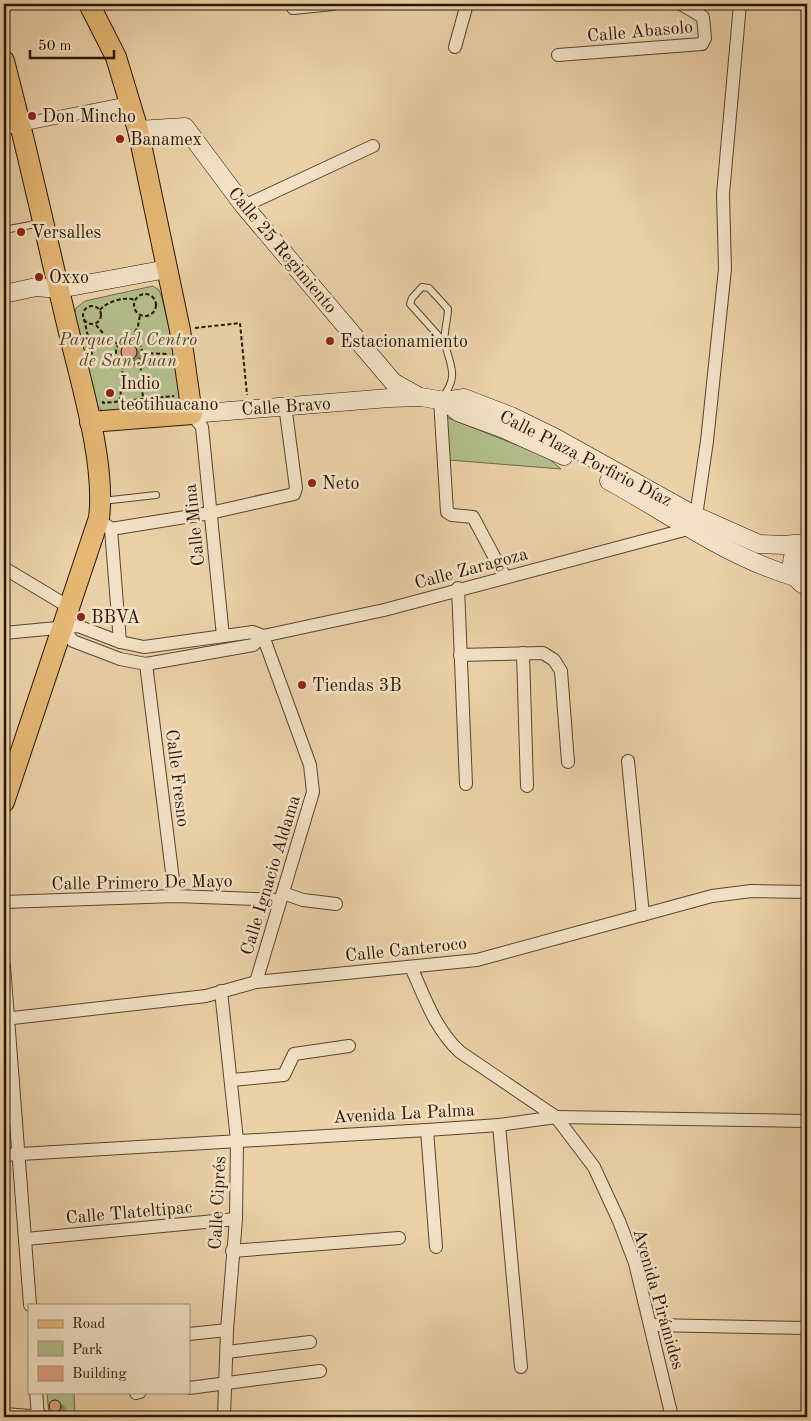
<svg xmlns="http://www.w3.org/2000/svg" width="811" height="1421" font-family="'Old Standard TT',serif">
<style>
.green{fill:#b2bd8b;stroke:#6e6a46}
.building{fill:#dda080;stroke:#2a1601;filter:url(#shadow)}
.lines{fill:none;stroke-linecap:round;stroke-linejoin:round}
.lane-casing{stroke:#5a452b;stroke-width:8}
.street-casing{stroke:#5a452b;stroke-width:14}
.secondary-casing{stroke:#2a1601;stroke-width:19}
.primary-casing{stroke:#2a1601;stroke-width:22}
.path{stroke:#2a1601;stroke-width:2;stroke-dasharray:4 2.5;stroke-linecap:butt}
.lane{stroke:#f2e1c6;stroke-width:6}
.street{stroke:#f2e1c6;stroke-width:12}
.secondary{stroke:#f2e1c6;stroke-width:18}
.primary{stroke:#e6b874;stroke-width:20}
.poi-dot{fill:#8f2418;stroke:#f2e1c6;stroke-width:2}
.labels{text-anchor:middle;stroke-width:5;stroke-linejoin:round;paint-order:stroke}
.street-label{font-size:18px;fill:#2a1601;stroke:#f2e1c6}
.poi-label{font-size:18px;fill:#2a1601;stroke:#f2e1c6;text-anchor:start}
.park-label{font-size:18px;font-style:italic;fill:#53482a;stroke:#f2e1c6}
</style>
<defs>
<filter id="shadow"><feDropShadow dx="4.5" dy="4.5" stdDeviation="1" flood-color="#0004"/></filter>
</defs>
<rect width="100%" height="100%" fill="#ebd1a8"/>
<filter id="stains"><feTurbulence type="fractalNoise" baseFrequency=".004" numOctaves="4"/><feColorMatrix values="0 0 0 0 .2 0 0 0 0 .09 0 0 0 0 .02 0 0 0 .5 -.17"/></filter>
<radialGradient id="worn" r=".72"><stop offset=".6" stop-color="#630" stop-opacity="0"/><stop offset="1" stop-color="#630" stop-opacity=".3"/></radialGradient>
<g class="green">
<path d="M153,286L159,290L162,298L182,384C181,393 181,400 171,404L104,413L95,403L74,316L76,308L85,301Z"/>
<path d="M446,417L547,457L561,469L449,460Z"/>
<path d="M47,1392H74L75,1417L49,1416Z"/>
</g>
<g class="building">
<circle cx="129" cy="352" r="8"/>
<circle cx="55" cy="1406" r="6"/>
</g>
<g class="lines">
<g class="lane-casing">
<g id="lane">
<path d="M4,230L41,223"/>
<path d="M442,398C459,376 451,368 445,344C443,334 448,319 448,309L429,288L422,287L412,298L410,304L445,343"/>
<path d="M102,501L156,495"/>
</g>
</g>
<g class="street-casing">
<g id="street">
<path d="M293,8L333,4"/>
<path d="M455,47L467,4"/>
<path d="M558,55L702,44L705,38L703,17L681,4"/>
<path d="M4,128L130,103"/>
<path d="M244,206L373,146"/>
<path d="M440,400L447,512L452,515L473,517L505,577"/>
<path d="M192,414L202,427L223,636"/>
<path d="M106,525L111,529L120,642"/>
<path d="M111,529L210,513L294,494L296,488L285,405"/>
<path d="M4,568L69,607"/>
<path d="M458,588L466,784"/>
<path d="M62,628L73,641L120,659L146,664L253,645L263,636L384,610L688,529L696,516L707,441L725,269L723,194L740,4"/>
<path d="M4,633L78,626L120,642L144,647L253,632L263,636"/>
<path d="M523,653L527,786"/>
<path d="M460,655L543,653L554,660L561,671L568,762"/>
<path d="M146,664L175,896"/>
<path d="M628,761L643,915"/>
<path d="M283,893L303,900L336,904"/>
<path d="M4,902L175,896L280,900"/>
<path d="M4,966L30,1305"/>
<path d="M411,967C425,998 435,1029 460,1052L556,1117L594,1167L619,1221L635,1263L672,1417"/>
<path d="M256,982L313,792L310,765L263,636"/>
<path d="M221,991L237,1140L236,1219L227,1330L224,1417"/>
<path d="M4,1019L206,996L256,982L477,960L712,896L751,891L807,892"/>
<path d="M232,1080L284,1075L294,1054L349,1046"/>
<path d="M499,1125L521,1367"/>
<path d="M427,1130L436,1247"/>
<path d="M4,1155L427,1130L499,1125L556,1117L807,1121"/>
<path d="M26,1239L236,1219"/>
<path d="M232,1251L399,1238"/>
<path d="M651,1325L807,1328"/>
<path d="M189,1334L227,1330"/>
<path d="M227,1352L310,1342"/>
<path d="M189,1388L320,1371"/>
<path d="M36,1392L38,1416"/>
<path d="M136,1393L140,1392"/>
<path d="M4,1414L44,1417"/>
</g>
</g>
<g class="secondary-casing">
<g id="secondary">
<path d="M138,130L185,127L244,206L393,382L418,396"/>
<path d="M4,294L36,287L59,289L167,269"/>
<path d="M445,401L458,412L504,429L564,456"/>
<path d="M192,414L389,398L421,397L445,401L464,398L511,416L556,438L696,516L759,544L784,545L805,543"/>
<path d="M609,481C670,514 727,557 795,577"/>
<path d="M807,542C786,552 788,577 807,587"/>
</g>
</g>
<g class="primary-casing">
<g id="primary">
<path d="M89,4L116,57L138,130L180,330L192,414L90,422"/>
<path d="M4,61C27,148 46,236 67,324C80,380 106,462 99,518L4,802"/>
</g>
</g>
<g class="path">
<circle cx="145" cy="305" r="11"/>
<circle cx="92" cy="315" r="9"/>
<path d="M100,310C106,302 125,296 134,300"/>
<path d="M84,319L94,363"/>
<path d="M96,325L107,338L118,344"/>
<path d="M195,328L240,323L247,395"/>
<path d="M132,338L138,326L140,315"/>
<circle cx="129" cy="352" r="13"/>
<path d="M143,353L168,354"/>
<path d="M140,360L143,399"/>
<path d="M103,401V403L174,396"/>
<path d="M120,401L123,364"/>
</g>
<use href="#lane" class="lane"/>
<use href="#street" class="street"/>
<use href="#secondary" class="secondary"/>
<use href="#primary" class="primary"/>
</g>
<g class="poi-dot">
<circle cx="32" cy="116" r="5"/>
<circle cx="120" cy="139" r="5"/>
<circle cx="21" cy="232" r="5"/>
<circle cx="39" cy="277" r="5"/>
<circle cx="330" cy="341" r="5"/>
<circle cx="110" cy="393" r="5"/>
<circle cx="312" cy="483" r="5"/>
<circle cx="81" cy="617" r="5"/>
<circle cx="302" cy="685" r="5"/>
</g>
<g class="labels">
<g class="street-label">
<text transform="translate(640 31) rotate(-5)" y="6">Calle Abasolo</text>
<text transform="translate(283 250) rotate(50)" y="6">Calle 25 Regimiento</text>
<text transform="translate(286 406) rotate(-4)" y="6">Calle Bravo</text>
<text transform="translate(586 458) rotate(27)" y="6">Calle Plaza Porfirio Díaz</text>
<text transform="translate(194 525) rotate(-96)" y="6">Calle Mina</text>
<text transform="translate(471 568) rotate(-15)" y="6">Calle Zaragoza</text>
<text transform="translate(178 778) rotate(83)" y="6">Calle Fresno</text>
<text transform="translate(270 875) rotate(-73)" y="6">Calle Ignacio Aldama</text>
<text transform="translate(142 882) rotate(-1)" y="6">Calle Primero De Mayo</text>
<text transform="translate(406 949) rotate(-6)" y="6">Calle Canteroco</text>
<text transform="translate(404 1113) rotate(-3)" y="6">Avenida La Palma</text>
<text transform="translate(217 1203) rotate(-87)" y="6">Calle Ciprés</text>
<text transform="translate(129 1212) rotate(-5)" y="6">Calle Tlateltipac</text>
<text transform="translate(659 1299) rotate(74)" y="6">Avenida Pirámides</text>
</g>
<g class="poi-label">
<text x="42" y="122">Don Mincho</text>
<text x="130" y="145">Banamex</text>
<text x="31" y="238">Versalles</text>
<text x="49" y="283">Oxxo</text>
<text x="340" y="347">Estacionamiento</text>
<text x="120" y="389">Indio<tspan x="120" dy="21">teotihuacano</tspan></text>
<text x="322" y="489">Neto</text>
<text x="91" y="623">BBVA</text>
<text x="312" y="691">Tiendas 3B</text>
</g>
<g class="park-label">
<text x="128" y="345">Parque del Centro<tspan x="128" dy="21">de San Juan</tspan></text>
</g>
</g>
<rect width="811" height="1421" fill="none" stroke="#ebd1a8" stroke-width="20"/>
<rect x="5" y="5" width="801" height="1411" fill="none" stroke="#2a1601" stroke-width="2.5"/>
<rect x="10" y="10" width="791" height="1401" fill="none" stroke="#2a1601"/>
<rect x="28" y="1304" width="162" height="90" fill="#f2e1c6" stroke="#a29077"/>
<rect x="38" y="1320" width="25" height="8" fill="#e6b874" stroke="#a29077"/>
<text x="72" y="1328" font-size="15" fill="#2a1601">Road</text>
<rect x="38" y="1341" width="25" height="15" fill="#b2bd8b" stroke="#a29077"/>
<text x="72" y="1354" font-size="15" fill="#2a1601">Park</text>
<rect x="38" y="1366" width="25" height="15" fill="#dda080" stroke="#a29077"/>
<text x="72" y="1378" font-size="15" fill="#2a1601">Building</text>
<path d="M30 50v8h84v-8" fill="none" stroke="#2a1601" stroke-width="2.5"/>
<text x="38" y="50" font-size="15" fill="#2a1601" stroke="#f2e1c6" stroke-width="4" paint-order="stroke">50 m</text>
<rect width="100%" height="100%" filter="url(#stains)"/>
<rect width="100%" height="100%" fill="url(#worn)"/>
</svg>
